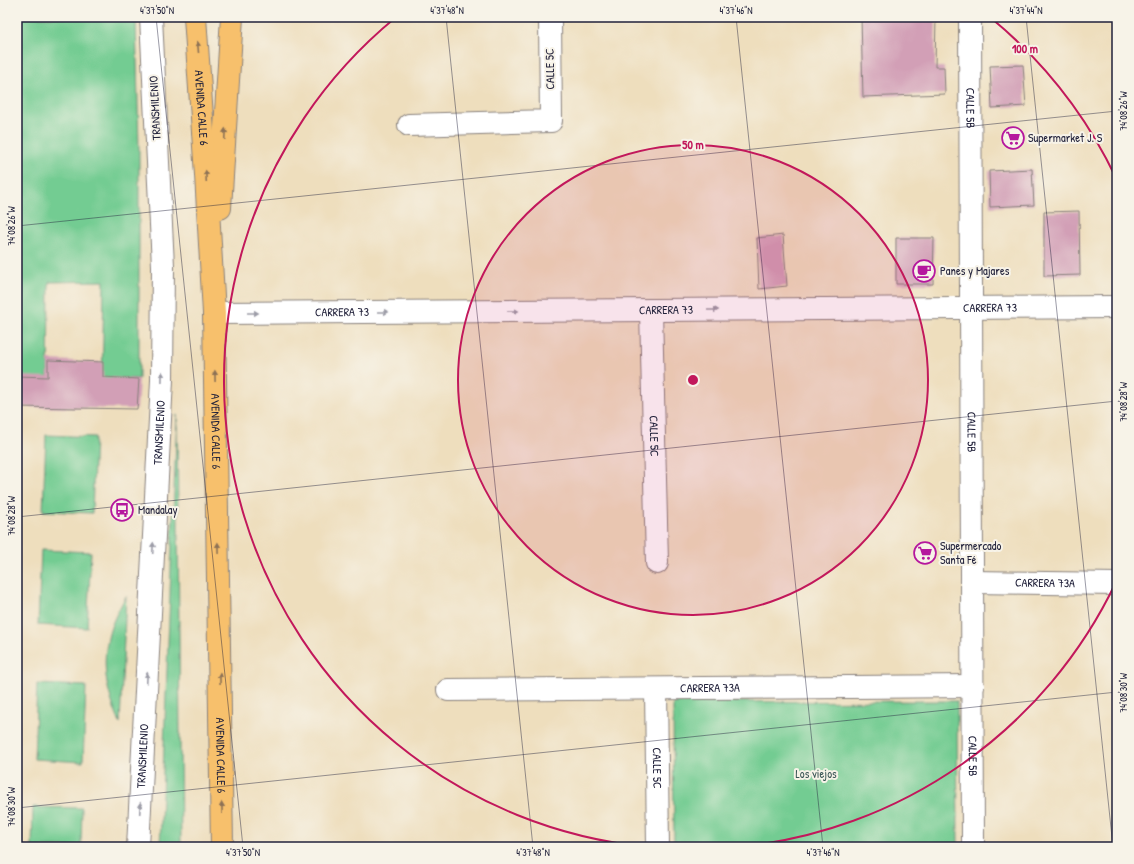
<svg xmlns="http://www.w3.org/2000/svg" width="1134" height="864" font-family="'Patrick Hand',sans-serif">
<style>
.green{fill:#73cc92;stroke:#4a7766}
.building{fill:#d29fb6}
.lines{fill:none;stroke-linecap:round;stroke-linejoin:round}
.minor-casing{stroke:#88807c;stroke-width:24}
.highway-casing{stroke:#88807c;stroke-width:24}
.minor{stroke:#fff;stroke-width:22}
.highway{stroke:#f7c06c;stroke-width:22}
.oneway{fill:#8c7154}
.oneway2{fill:#9c9ca7}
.ticks{fill:none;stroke:#22223b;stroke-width:1;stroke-opacity:0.45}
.ring{fill:none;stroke:#c2185b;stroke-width:2}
.labels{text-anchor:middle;stroke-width:4;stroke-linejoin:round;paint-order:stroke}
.street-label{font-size:12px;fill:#22223b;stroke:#f7f3e8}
.poi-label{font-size:12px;fill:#22223b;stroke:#f7f3e8;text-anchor:start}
.park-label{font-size:12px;fill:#3a5555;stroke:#f7f3e8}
.centre{fill:#c2185b;stroke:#f7f3e8;stroke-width:2}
.ring-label{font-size:12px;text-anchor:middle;font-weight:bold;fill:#c2185b;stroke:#f7f3e8;stroke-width:4;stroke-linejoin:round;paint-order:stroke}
.neatline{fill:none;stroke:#22223b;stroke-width:1.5}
.ticks-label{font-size:10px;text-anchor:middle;fill:#22223b}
</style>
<rect width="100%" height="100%" fill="#f7f3e8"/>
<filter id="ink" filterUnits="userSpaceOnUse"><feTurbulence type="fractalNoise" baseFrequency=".025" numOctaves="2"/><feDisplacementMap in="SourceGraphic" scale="8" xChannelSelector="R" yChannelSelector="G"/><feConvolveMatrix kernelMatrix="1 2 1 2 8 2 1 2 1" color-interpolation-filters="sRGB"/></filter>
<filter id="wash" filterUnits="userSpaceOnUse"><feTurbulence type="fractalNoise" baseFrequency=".012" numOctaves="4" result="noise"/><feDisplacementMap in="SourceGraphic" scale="16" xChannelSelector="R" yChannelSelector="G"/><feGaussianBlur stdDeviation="0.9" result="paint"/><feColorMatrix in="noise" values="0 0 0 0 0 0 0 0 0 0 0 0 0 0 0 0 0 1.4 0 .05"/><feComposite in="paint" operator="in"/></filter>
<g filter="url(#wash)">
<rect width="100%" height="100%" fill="#eedebd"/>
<g class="green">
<path d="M17,17H136L139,150V379L121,378L120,391H102L104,281L49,282L48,388L17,376Z"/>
<path d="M177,415L181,847H160Z"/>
<path d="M46,435L95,437L92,513L43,511Z"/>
<path d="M41,550L91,552L87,628L38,625Z"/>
<path d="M126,596L120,723C108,696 101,668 108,638C111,623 119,609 126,596Z"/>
<path d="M37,684L86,686L83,762L34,759Z"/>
<path d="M957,701L958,847H674L673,702Z"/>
<path d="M33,807L82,808L81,847H32Z"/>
</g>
<g id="blocks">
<g class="building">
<path d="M861,17H936L935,67H944L945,94L863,97Z"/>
<path d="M1023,65L1026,106L992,108L990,66Z"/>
<path d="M1032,169L1034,205L990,207L989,171Z"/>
<path d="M1079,211L1080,275L1044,276V212Z"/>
<path d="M783,235L787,286L759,289L757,238Z"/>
<path d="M896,238H934L933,284H896Z"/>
<path d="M48,360L103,362V377L139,379L137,409L17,407V376L48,377Z"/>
</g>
</g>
</g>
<g filter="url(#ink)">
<use href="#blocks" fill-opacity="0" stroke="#88807c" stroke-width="1"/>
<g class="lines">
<g class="minor-casing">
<g id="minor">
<path id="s1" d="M970,17L973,847"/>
<path d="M409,125L551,121L550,17"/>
<path id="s2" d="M651,310L657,563"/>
<path id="s3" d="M214,313L1117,307"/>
<path id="s4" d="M972,582L1117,584"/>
<path id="s5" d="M656,689L658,847"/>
<path id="s6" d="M448,690L973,686"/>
<path id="s7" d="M138,847L162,380L163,266L151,17"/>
</g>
</g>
<g class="highway-casing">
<g id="highway">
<path id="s8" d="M195,17L206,175L214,313L222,847"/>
<path d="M220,208L232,17"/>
</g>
</g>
<use href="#minor" class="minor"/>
<use href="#highway" class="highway"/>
</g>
<defs><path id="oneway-solid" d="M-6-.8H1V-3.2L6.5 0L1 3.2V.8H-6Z"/></defs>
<g class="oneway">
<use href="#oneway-solid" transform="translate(198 47) rotate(-95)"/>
<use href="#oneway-solid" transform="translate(225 134) rotate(-87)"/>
<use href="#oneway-solid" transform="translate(206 176) rotate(-93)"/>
<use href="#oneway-solid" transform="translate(215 376) rotate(-91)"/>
<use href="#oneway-solid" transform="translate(218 548) rotate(-91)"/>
<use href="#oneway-solid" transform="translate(220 678) rotate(-91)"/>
<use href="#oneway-solid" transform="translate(222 808) rotate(-91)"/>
</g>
<g class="oneway2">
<use href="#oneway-solid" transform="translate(713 310)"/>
<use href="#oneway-solid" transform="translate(513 311)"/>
<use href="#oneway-solid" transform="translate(383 312)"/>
<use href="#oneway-solid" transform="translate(253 313)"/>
<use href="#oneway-solid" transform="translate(162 377) rotate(-89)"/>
<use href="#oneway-solid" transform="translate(153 548) rotate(-87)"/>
<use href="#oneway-solid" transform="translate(147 678) rotate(-87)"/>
<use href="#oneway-solid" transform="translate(140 808) rotate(-87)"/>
</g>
</g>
<path class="ticks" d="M156,17L243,847M446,17L533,847M736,17L823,847M1026,17L1113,847M17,226L1117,111M17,517L1117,401M17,808L1117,692"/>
<circle cx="693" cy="380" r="235" fill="#c2185b" fill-opacity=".12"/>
<g class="ring">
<circle cx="693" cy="380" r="235"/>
<path d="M1116 582A469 469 0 0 1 738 847M648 847A469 469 0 0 1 395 18M991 18A469 469 0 0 1 1116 178"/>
</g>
<defs>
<g id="supermarket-ring" transform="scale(1.15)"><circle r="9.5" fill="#f7f3e8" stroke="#b5179e" stroke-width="1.5"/><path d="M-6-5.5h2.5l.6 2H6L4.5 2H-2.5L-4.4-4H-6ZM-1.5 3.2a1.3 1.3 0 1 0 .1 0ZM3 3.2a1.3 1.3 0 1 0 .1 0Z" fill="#b5179e"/></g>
<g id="cafe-ring" transform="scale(1.15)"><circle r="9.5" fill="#f7f3e8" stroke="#b5179e" stroke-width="1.5"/><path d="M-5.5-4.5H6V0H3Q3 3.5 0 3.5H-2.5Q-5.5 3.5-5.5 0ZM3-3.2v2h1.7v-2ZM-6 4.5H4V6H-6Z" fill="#b5179e"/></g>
<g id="bus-ring" transform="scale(1.15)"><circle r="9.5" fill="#f7f3e8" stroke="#b5179e" stroke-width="1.5"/><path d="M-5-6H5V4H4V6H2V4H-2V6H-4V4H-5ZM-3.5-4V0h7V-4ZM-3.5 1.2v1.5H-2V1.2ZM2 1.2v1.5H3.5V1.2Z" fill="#b5179e"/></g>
</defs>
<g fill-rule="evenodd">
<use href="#supermarket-ring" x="1013" y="138"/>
<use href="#cafe-ring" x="924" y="271"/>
<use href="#bus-ring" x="122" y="510"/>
<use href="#supermarket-ring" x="925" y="553"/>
</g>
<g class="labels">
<g class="street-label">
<text transform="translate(550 69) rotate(-91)" y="4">CALLE 5C</text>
<text transform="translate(155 108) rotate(-93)" y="4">TRANSMILENIO</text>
<text dy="4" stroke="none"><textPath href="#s8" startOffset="91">AVENIDA CALLE 6</textPath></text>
<text dy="4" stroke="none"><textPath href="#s1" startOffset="91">CALLE 5B</textPath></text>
<text dy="4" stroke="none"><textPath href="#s3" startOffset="776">CARRERA 73</textPath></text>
<text dy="4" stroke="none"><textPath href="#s3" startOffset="452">CARRERA 73</textPath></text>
<text dy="4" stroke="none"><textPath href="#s3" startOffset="128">CARRERA 73</textPath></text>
<text dy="4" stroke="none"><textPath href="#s7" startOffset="415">TRANSMILENIO</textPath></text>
<text dy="4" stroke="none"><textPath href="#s8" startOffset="415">AVENIDA CALLE 6</textPath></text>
<text dy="4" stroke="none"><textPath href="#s1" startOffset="415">CALLE 5B</textPath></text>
<text dy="4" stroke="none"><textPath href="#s2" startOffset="126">CALLE 5C</textPath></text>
<text dy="4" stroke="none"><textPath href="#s4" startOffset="73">CARRERA 73A</textPath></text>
<text dy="4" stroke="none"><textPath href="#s6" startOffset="262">CARRERA 73A</textPath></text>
<text dy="4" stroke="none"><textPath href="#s7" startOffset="91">TRANSMILENIO</textPath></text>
<text dy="4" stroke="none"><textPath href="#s8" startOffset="739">AVENIDA CALLE 6</textPath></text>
<text dy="4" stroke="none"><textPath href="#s1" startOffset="739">CALLE 5B</textPath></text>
<text dy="4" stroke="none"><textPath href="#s5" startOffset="79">CALLE 5C</textPath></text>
</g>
<g class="poi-label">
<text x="1028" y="142">Supermarket J. S</text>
<text x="940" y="275">Panes y Majares</text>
<text x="138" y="514">Mandalay</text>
<text x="940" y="550">Supermercado<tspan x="940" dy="14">Santa Fé</tspan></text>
</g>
<g class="park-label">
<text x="816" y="778">Los viejos</text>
</g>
</g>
<circle cx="693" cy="380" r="6" class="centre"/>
<g class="ring-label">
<text x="1025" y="53">100 m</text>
<text x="693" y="149">50 m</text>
</g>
<rect width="1134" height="864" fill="none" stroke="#f7f3e8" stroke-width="44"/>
<rect x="22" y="22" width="1090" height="820" class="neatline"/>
<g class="ticks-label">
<text x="157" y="14">4°37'50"N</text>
<text x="447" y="14">4°37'48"N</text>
<text x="736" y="14">4°37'46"N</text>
<text x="1026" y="14">4°37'44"N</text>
<text transform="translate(1123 111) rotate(-90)" y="4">74°08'26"W</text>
<text transform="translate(11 226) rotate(-90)" y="4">74°08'26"W</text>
<text transform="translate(1123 402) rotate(-90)" y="4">74°08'28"W</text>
<text transform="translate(11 516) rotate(-90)" y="4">74°08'28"W</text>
<text transform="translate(1123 693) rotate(-90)" y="4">74°08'30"W</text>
<text transform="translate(11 807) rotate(-90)" y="4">74°08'30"W</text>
<text x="243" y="856">4°37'50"N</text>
<text x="533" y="856">4°37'48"N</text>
<text x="823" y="856">4°37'46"N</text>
</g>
</svg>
